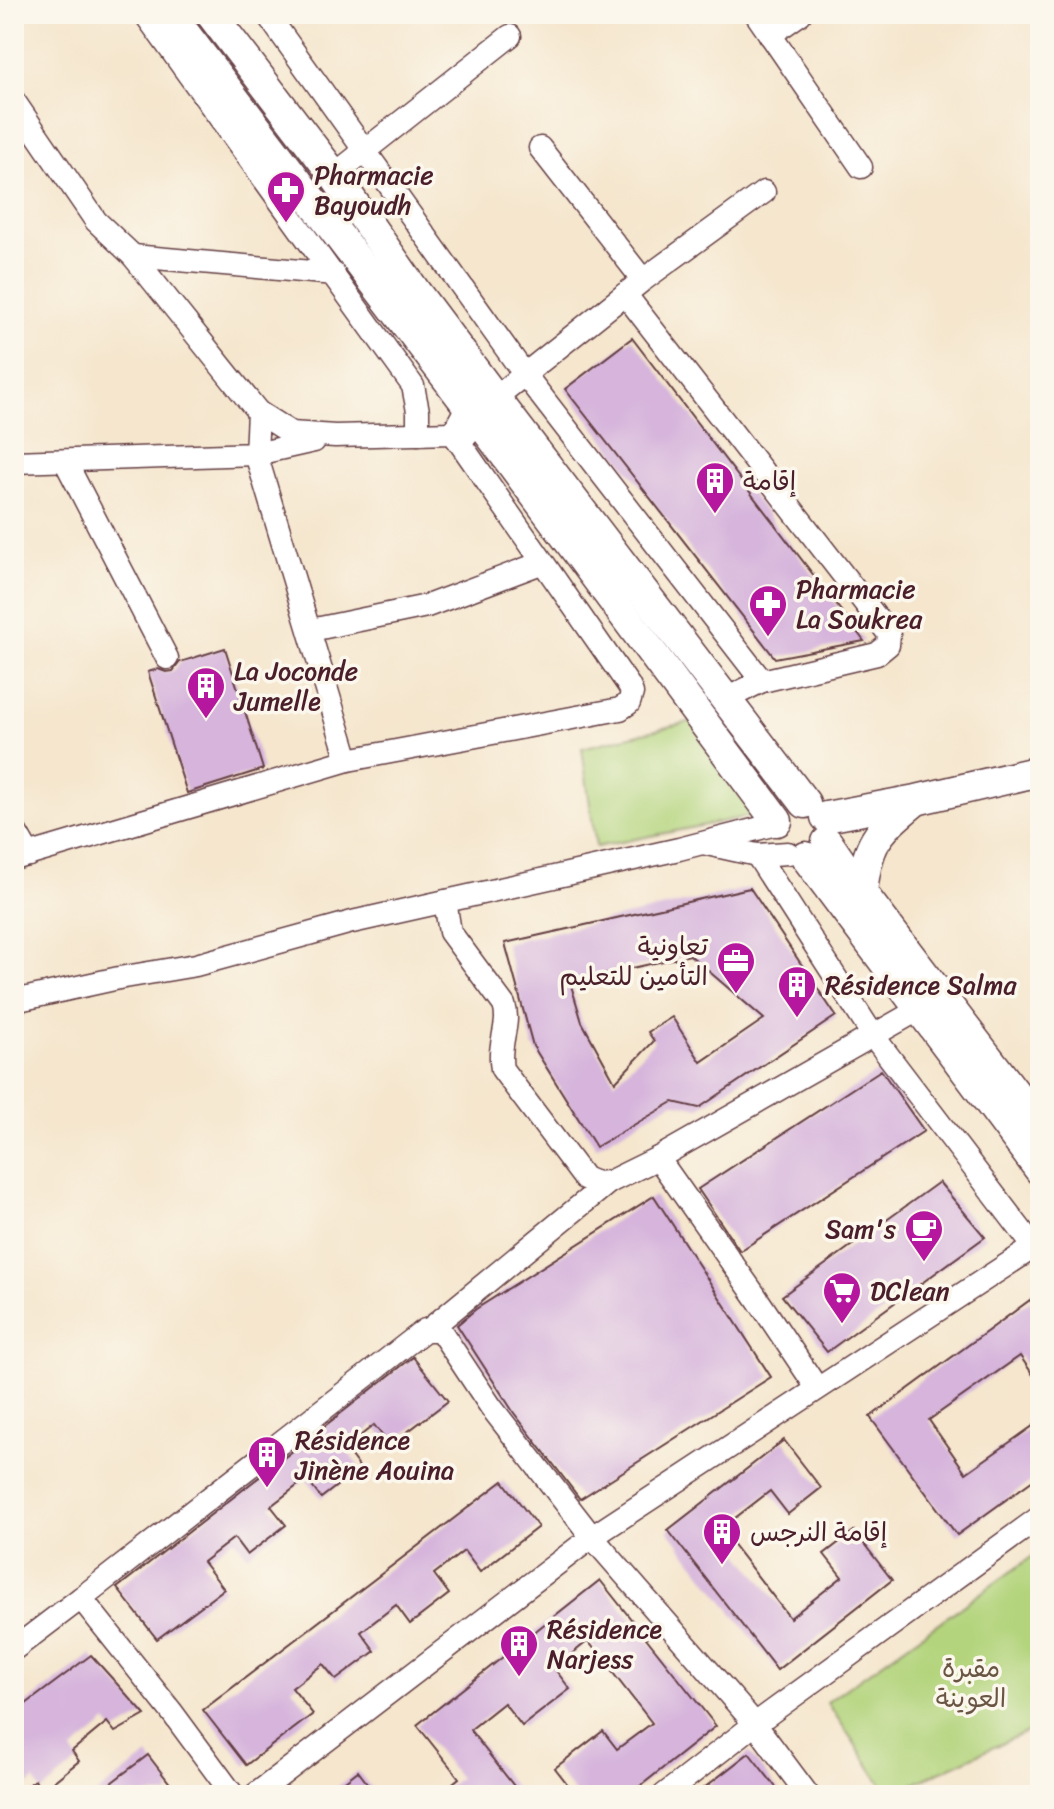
<svg xmlns="http://www.w3.org/2000/svg" width="1054" height="1809" font-family="Sriracha,'Playpen Sans Arabic',sans-serif">
<style>
.green{fill:#b3d47d;stroke:#7e7a54;stroke-width:2}
.building{fill:#d6b4dc;fill-rule:evenodd}
.lines{fill:none;stroke-linecap:round;stroke-linejoin:round}
.street-casing{stroke:#643d43;stroke-width:25}
.secondary-casing{stroke:#643d43;stroke-width:33}
.street{stroke:#fff;stroke-width:22}
.secondary{stroke:#fff;stroke-width:30}
.labels{text-anchor:middle;stroke-width:7;stroke-linejoin:round;paint-order:stroke}
.poi-label{font-size:26px;fill:#4a1f2b;stroke:#fbf7ec;text-anchor:start}
.park-label{font-size:26px;fill:#6a5544;stroke:#fbf7ec}
</style>
<rect width="100%" height="100%" fill="#fbf7ec"/>
<filter id="ink" filterUnits="userSpaceOnUse"><feTurbulence type="fractalNoise" baseFrequency=".0125" numOctaves="2"/><feDisplacementMap in="SourceGraphic" scale="16" xChannelSelector="R" yChannelSelector="G"/><feConvolveMatrix kernelMatrix="1 2 1 2 8 2 1 2 1" color-interpolation-filters="sRGB"/></filter>
<filter id="wash" filterUnits="userSpaceOnUse"><feTurbulence type="fractalNoise" baseFrequency=".006" numOctaves="4" result="noise"/><feDisplacementMap in="SourceGraphic" scale="32" xChannelSelector="R" yChannelSelector="G"/><feGaussianBlur stdDeviation="1.8" result="paint"/><feColorMatrix in="noise" values="0 0 0 0 0 0 0 0 0 0 0 0 0 0 0 0 0 1.4 0 .05"/><feComposite in="paint" operator="in"/></filter>
<g filter="url(#wash)">
<rect width="100%" height="100%" fill="#f5e6cd"/>
<g class="green">
<path d="M697,720L765,813L596,847L582,748Z"/>
<path d="M1040,1551V1726L889,1795L827,1702Z"/>
</g>
<g id="blocks">
<g class="building">
<path d="M632,338L864,641L775,658L565,389Z"/>
<path d="M225,648L263,769L187,793L148,672L158,669L166,672L173,671L180,662Z"/>
<path d="M750,888L836,1016L699,1108L673,1102L596,1147L533,1046L505,943ZM690,955L764,1019L701,1062L672,1017L648,1032L654,1041L615,1082L582,1022L570,982Z"/>
<path d="M881,1070L924,1131L740,1251L698,1189Z"/>
<path d="M939,1182L985,1237L827,1352L782,1296Z"/>
<path d="M654,1196L771,1377L580,1499L514,1413L457,1325L476,1309Z"/>
<path d="M1030,1300L1040,1313V1385L1020,1356L929,1420L966,1473L1040,1421V1475L957,1535L870,1417Z"/>
<path d="M413,1357L448,1401L390,1445L374,1425L345,1448L360,1468L321,1498L306,1479L271,1506L286,1525L247,1555L234,1538L203,1562L224,1589L157,1639L117,1588Z"/>
<path d="M784,1440L821,1488L788,1514L770,1491L721,1529L790,1618L842,1577L824,1554L854,1531L892,1580L777,1670L668,1530Z"/>
<path d="M503,1481L538,1527L480,1572L464,1551L434,1574L449,1594L410,1624L396,1605L361,1632L375,1651L336,1680L323,1664L292,1688L313,1714L246,1765L203,1710Z"/>
<path d="M600,1580L716,1726L629,1795H576L555,1768L603,1731L617,1749L652,1723L588,1641L554,1668L570,1689L522,1726L504,1703L470,1730L521,1795H438L459,1778L417,1725Z"/>
<path d="M91,1655L145,1715L115,1732L107,1722L72,1751L79,1761L41,1792L35,1780L14,1795V1713Z"/>
<path d="M749,1753L782,1795H695Z"/>
<path d="M148,1755L171,1785L169,1795H95Z"/>
<path d="M358,1771L376,1795H327Z"/>
</g>
</g>
</g>
<g filter="url(#ink)">
<use href="#blocks" fill-opacity="0" stroke="#643d43" stroke-width="2"/>
<g class="lines">
<g class="street-casing">
<g id="street">
<path d="M145,14L413,386L418,411V434"/>
<path d="M267,14L525,375L762,681"/>
<path d="M756,14L861,167"/>
<path d="M770,35L800,14"/>
<path d="M14,101L96,221L133,256L258,412"/>
<path d="M540,148L643,280"/>
<path d="M334,175L510,36"/>
<path d="M133,256L334,274"/>
<path d="M625,294L889,634L888,645L877,654L762,681L726,699"/>
<path d="M495,398L643,280L764,192"/>
<path d="M314,441L256,454L348,760"/>
<path d="M65,461L167,658"/>
<path d="M14,462L256,454L258,412L291,433L335,436L453,433L466,435"/>
<path d="M311,630L427,606L541,563"/>
<path d="M14,829L29,855"/>
<path d="M707,844L757,855L788,853"/>
<path d="M757,855L874,1037L1034,1247L1040,1244"/>
<path d="M14,859L348,760L620,709L629,703L632,693L629,686L453,433L468,405"/>
<path d="M445,901L450,932L504,1005C511,1025 497,1043 502,1069L584,1178L596,1183L609,1182L658,1158L918,1010"/>
<path d="M14,1001L119,978L196,965L352,922L679,849L776,824"/>
<path d="M658,1158L754,1294L817,1388"/>
<path d="M431,1328L609,1182"/>
<path d="M14,1649L81,1598"/>
<path d="M233,1795L171,1711L81,1598L425,1330H440L491,1407L592,1537L755,1724L808,1795"/>
<path d="M255,1795L592,1537L1034,1247L1040,1256"/>
<path d="M664,1795L755,1724L1040,1517"/>
</g>
</g>
<g class="secondary-casing">
<g id="secondary">
<path d="M170,14L494,440L777,821"/>
<path d="M211,14L334,175L417,294L495,398L805,803"/>
<path d="M826,817L916,800L1040,771"/>
<path d="M827,842L862,893L1040,1126"/>
<path d="M806,857L1040,1170"/>
<path d="M862,893C867,843 876,833 915,801"/>
</g>
</g>
<use href="#street" class="street"/>
<use href="#secondary" class="secondary"/>
</g>
</g>
<defs>
<g id="pharmacy-pin" transform="scale(2)"><path d="M0 17L-7.5 6A9.5 9.5 0 1 1 7.5 6Z" fill="#b5179e" stroke="#fbf7ec"/><path d="M-2-6h4v4h4v4h-4v4h-4v-4h-4v-4h4Z" fill="#fff"/></g>
<g id="building-pin" transform="scale(2)"><path d="M0 17L-7.5 6A9.5 9.5 0 1 1 7.5 6Z" fill="#b5179e" stroke="#fbf7ec"/><path d="M-4-6H4V6H1V3H-1V6H-4ZM-2.5-4.3h1.7v1.8h-1.7ZM.8-4.3h1.7v1.8H.8ZM-2.5-1h1.7V.8h-1.7ZM.8-1h1.7V.8H.8Z" fill="#fff"/></g>
<g id="office-pin" transform="scale(2)"><path d="M0 17L-7.5 6A9.5 9.5 0 1 1 7.5 6Z" fill="#b5179e" stroke="#fbf7ec"/><path d="M-6-3h4V-5.5h4V-3h4V5H-6ZM-1-4.5V-3h2v-1.5ZM-6 0V1H6V0Z" fill="#fff"/></g>
<g id="cafe-pin" transform="scale(2)"><path d="M0 17L-7.5 6A9.5 9.5 0 1 1 7.5 6Z" fill="#b5179e" stroke="#fbf7ec"/><path d="M-5.5-4.5H6V0H3Q3 3.5 0 3.5H-2.5Q-5.5 3.5-5.5 0ZM3-3.2v2h1.7v-2ZM-6 4.5H4V6H-6Z" fill="#fff"/></g>
<g id="supermarket-pin" transform="scale(2)"><path d="M0 17L-7.5 6A9.5 9.5 0 1 1 7.5 6Z" fill="#b5179e" stroke="#fbf7ec"/><path d="M-6-5.5h2.5l.6 2H6L4.5 2H-2.5L-4.4-4H-6ZM-1.5 3.2a1.3 1.3 0 1 0 .1 0ZM3 3.2a1.3 1.3 0 1 0 .1 0Z" fill="#fff"/></g>
</defs>
<g fill-rule="evenodd">
<use href="#pharmacy-pin" x="286" y="190"/>
<use href="#building-pin" x="715" y="481"/>
<use href="#pharmacy-pin" x="768" y="604"/>
<use href="#building-pin" x="206" y="686"/>
<use href="#office-pin" x="736" y="961"/>
<use href="#building-pin" x="797" y="985"/>
<use href="#cafe-pin" x="924" y="1229"/>
<use href="#supermarket-pin" x="842" y="1291"/>
<use href="#building-pin" x="267" y="1455"/>
<use href="#building-pin" x="722" y="1532"/>
<use href="#building-pin" x="519" y="1644"/>
</g>
<g class="labels">
<g class="poi-label">
<text x="314" y="184">Pharmacie<tspan x="314" dy="30">Bayoudh</tspan></text>
<text x="743" y="490">إقامة</text>
<text x="796" y="598">Pharmacie<tspan x="796" dy="30">La Soukrea</tspan></text>
<text x="234" y="680">La Joconde<tspan x="234" dy="30">Jumelle</tspan></text>
<text x="708" y="955" text-anchor="end">تعاونية<tspan x="708" dy="30">التأمين للتعليم</tspan></text>
<text x="825" y="994">Résidence Salma</text>
<text x="896" y="1238" text-anchor="end">Sam's</text>
<text x="870" y="1300">DClean</text>
<text x="295" y="1449">Résidence<tspan x="295" dy="30">Jinène Aouina</tspan></text>
<text x="750" y="1541">إقامة النرجس</text>
<text x="547" y="1638">Résidence<tspan x="547" dy="30">Narjess</tspan></text>
</g>
<g class="park-label">
<text x="971" y="1677">مقبرة<tspan x="971" dy="30">العوينة</tspan></text>
</g>
</g>
<rect width="1054" height="1809" fill="none" stroke="#fbf7ec" stroke-width="48"/>
</svg>
